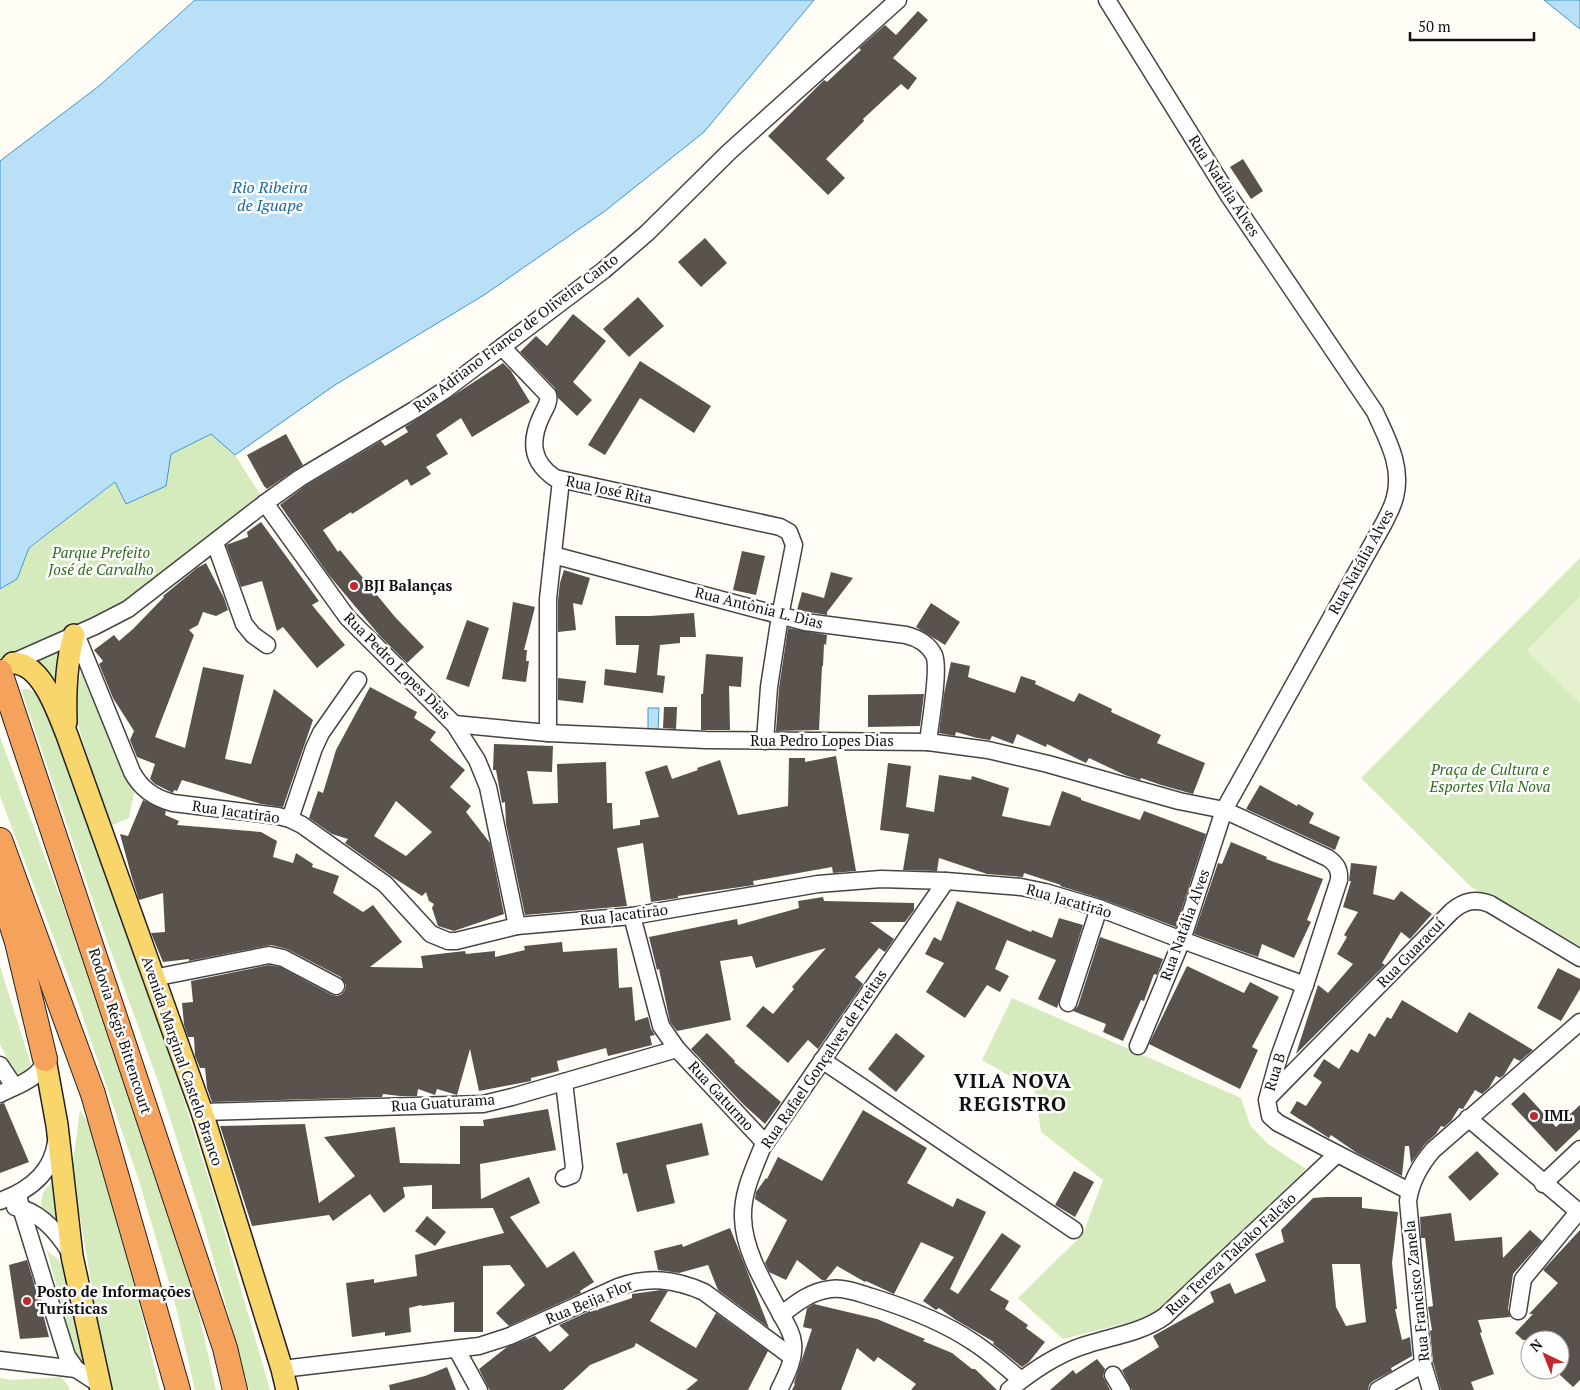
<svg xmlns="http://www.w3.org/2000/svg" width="1580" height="1390" font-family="'PT Serif',serif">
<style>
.green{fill:#d5ebbd}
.pitch{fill:#e6f2cf}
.water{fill:#b9e0f7;stroke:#3f96cf}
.building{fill:#5a524d;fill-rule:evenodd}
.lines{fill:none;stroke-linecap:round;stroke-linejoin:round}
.minor-casing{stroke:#444;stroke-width:19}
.major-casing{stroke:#222;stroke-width:24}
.highway-casing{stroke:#222;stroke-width:26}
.minor{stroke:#fff;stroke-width:16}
.major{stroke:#f9d66b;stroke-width:21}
.highway{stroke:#f5a25d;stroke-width:24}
.poi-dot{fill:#c4262e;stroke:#fff;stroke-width:2}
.labels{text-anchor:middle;stroke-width:5;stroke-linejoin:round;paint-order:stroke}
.street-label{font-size:15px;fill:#111;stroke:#fff}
.park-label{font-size:15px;font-style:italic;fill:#2f6b1f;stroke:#fff}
.poi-label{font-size:15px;font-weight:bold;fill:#111;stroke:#fff;text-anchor:start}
.water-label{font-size:16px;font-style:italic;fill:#1768a6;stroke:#fff}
.district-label{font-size:20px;font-weight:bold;letter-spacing:1px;fill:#111;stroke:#fff}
</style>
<rect width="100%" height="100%" fill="#fffdf5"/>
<g class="green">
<path d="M211,434L235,455L265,502L129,608L0,667V589L17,579L29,549L116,482Z"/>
<path d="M1580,558V952L1471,887L1361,778Z"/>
<path d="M66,648L60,698L31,663Z"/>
<path d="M82,667L135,788L129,818L111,826L97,789L73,708Z"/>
<path d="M21,689H28L40,695L69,762L114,901L175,1071L220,1216L270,1390H249L204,1225L159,1084L96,910Z"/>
<path d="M0,737L94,988L194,1292L216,1390H195L174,1299L138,1178L76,997L0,796Z"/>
<path d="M0,966L31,1065L24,1074L14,1073L0,1044Z"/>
<path d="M1012,998L1241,1098L1250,1125L1268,1144L1306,1169L1162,1309L1138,1320L1063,1339L1018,1298L1083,1234L1103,1180L1041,1132L1035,1091L982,1060Z"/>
<path d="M80,1110L93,1131L121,1229L160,1390H112L100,1335L72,1170Z"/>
<path d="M54,1181L62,1224C38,1218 34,1195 54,1181Z"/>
<path d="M47,1251L57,1258L63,1266L84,1363L75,1355Z"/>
<path d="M61,1377L70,1388L68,1390H0V1378L13,1380Z"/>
</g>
<path class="pitch" d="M1580,596V703L1526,651Z"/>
<g class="water">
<path d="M195,0H814L704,132L605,211L484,295L335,385L235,455L211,434L171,454L166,486L126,504L115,482L29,548L17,579L0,589V161L99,86Z"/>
<path d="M1544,0H1580V29Z"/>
<path d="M648,708H659L658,730H648Z"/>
</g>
<g class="building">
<path d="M918,11L928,20L893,58L917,78L908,90L901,84L863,119L864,121L826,159L845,178L828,195L768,136L824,80L827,82L861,50L859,48L885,25L896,35Z"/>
<path d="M1243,159L1263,191L1251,199L1230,167Z"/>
<path d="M705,238L727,263L701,287L678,262Z"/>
<path d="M638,297L664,326L629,357L603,329Z"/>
<path d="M573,314L606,341L573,382L592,400L577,416L558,398L555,388L520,352L536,336L547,346Z"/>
<path d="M640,361L711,406L694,433L640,398L605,455L588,445Z"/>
<path d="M503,363L511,371L530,402L472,437L461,418L436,435L448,454L426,467L431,474L411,486L407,479L352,514L351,512L323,530L338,552L340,550L395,617L424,647L407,663L380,636L328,574L280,505L305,486L381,441L385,446L408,432L405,427Z"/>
<path d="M286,434L303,465L267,489L264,486L247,455Z"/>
<path d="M261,522L319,601L312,605L345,645L317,668L283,627L277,631L262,581L241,587L226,545L248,537L247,532Z"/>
<path d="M742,551L765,556L756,595L733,590Z"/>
<path d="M206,563L224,598L228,610L216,616L203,612L198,625L189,630L194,635L155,737L185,748L203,667L244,675L225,759L251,764L274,689L313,720L283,807L261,804L182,780L177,791L174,790L173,793L155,784L150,779L155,764L137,757L130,740L134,731L113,698L99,664L103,661L94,650L114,635L119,641L133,629L164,597L163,596L197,568Z"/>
<path d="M564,570L590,578L582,605L573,603L576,630L558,632V600L560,583Z"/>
<path d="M831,572L853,578L827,612V615L797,610L802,592L824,598Z"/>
<path d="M513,602L535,607L524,650H527L526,661H529L526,682L502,679Z"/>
<path d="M931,603L960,622L945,645L916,627Z"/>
<path d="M694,613L696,637H680V643L660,645L657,675L665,676L663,693L604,685L605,669L636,673L639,645H616L615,616H650Z"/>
<path d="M467,620L489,628L469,687L446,679Z"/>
<path d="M788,628L827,635L826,645L824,644L823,666H822L819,730L776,731L779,688Z"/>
<path d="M706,654L743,657L741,687L729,686L730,730H701V694H703Z"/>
<path d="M951,662L970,666L968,677L1015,693L1021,676L1036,681L1035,684L1074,702L1079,693L1112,709L1111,712L1161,735L1157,743L1205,763L1193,794L1161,785L1141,778L1140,780L1125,775L1089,758L1086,763L1047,744L1046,747L1017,734L1013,744L992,736L990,740L977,738L956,732L955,736L939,733L944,694Z"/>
<path d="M558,678L586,681L583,703L558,700Z"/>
<path d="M370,687L417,712L414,718L436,732L430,740L465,770L450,787L471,806L466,812L490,843L504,914L454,931L438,926L432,908L434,904L429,901L426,892L422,896L394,878L345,843L348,839L332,834L309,818L318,791L323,793L336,750ZM396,801L432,832L406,856L374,836Z"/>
<path d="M924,694L920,726L868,727V695Z"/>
<path d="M664,707H677L676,729L663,728Z"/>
<path d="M494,744L553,746L552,772L527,771L533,804L558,803L557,764L606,762L607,803H612L613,829L640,825V820L659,817L645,772L667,765L672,779L698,770L697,768L720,760L738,815L788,806L789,758H805V762L836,756L856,871L833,873L832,867L753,881L754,885L678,896V898L651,902L643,843L617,848L627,906L525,915L506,824L505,802L502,803L496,770H493Z"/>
<path d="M888,763L911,766L906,807L934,812L939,775L971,780L972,776L1009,788L1002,816L1050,826L1062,791L1081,798V800L1140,820L1144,811L1206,834L1176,927L1102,899L1060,886L1061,885L1024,873L1023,877L987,874L939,858L937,871L903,870L909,834L880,830Z"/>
<path d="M1260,785L1297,806L1298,804L1314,813L1309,823L1340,837L1335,850L1246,809Z"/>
<path d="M143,800L166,811L165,815L179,821L177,825L261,832L277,841L273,857L293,863L296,853L313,864L312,867L339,876L333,893L363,912L373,905L402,942L370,967L423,968L421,956L465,951L466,954L495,951V957L525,950L524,946L562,942L563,952L617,948L619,988L632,987L635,1021L648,1017L651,1029L655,1035L650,1036L652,1045L608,1056L606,1048L557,1061L559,1071L531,1078V1081L479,1091L470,1049L457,1095L437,1089L435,1095L418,1089L417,1096H400L383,1094L382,1097L212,1102L207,1088L205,1068H200L195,1056L194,1037H188L184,1025L182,1003L193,1002L191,981L269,965L280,967L332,995L337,996L342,994L345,990L346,985L341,977L287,949L271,945L189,961V959L163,962L151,933L165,932L163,893L139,900L132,878L120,834L128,836Z"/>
<path d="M1231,842L1267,857L1266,859L1323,879L1307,920L1311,922L1294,958L1262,944L1258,957L1194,934L1218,863L1222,864Z"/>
<path d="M1351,863L1377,866L1373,894L1394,900L1401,891L1432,914L1410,939L1401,932L1382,963L1385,965L1296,1054L1318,985L1328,993L1353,964L1337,954L1347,937L1344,935L1358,912L1343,907L1351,881H1349Z"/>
<path d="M823,897L824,901L914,903V910L905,922H870L894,939L885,952L879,948L855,977L863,984L818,1049L808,1040L788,1063L746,1026L763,1006L773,1014L794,989L792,987L826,948L756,968L752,956L720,961L731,1020L677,1031L670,1022L659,969L657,970L649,937L737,919L738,925L799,908L798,901Z"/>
<path d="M957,901L1031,932L1032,930L1052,938L1059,918L1083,925L1057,1008L1038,999L1056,960L1007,940L995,969L1009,976L1000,992L987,985L965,1018L926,992L944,963L925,954L934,937L941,941Z"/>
<path d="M1100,937L1163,959L1157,975L1154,974L1144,1001L1141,1000L1123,1041L1103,1032L1106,1024L1073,1011L1078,1006Z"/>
<path d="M1187,966L1244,993L1250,982L1279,997L1252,1047L1258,1050L1240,1089L1149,1044Z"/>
<path d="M1558,968L1580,979V989L1561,1021L1537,1008Z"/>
<path d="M1402,1000L1457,1033L1469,1012L1533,1050L1520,1061L1514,1058L1504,1075L1500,1078L1496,1076L1489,1088L1482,1094L1475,1090L1463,1109L1459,1108L1451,1121L1444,1127L1441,1126L1436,1134L1425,1144L1411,1163L1409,1146H1405L1402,1176L1357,1153L1331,1135L1329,1138L1290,1113L1297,1101L1306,1106L1322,1082L1313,1076L1324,1059L1339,1069L1351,1049L1358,1053L1369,1033L1375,1037L1387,1017L1391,1019Z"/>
<path d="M707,1033L735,1061L734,1062L781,1102L765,1124L744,1105L691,1049Z"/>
<path d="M896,1033L925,1056L896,1092L868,1069Z"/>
<path d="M1524,1092L1556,1127L1580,1105V1129L1556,1152L1511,1104Z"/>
<path d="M4,1103L29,1162L0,1173V1104Z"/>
<path d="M548,1109L556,1150L480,1164L481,1199L529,1177L540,1203L510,1217L547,1268L574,1251L594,1282L580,1291L581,1293L509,1326L496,1313L525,1285L510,1265L483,1266V1332H454V1302L422,1306L421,1305L409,1308L411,1332L385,1336V1332L352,1337L346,1283L374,1279V1283L417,1276L415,1255L504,1233L493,1208L432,1209V1185L403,1187L405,1197L384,1213L370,1194L333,1221L329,1215L252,1226L220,1126L305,1124L319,1203L355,1176L324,1137L395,1127L400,1163L460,1164V1126H484L483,1120Z"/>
<path d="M863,1110L927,1148L907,1183L953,1207L957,1198L986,1212L950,1289L958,1294L1002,1233L1021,1246L990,1290L1009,1301L1005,1309L1028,1325L1026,1328L1045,1342L1029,1362L1022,1367L993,1344L994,1342L956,1320L939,1308L936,1310L923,1301L954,1257L921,1242L894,1294L866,1281L865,1282L837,1266L826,1280H822L797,1260L786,1280L769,1272L765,1263L787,1220L755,1199L756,1192L766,1178L767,1179L778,1157L822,1181Z"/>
<path d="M702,1123L709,1155L666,1165L675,1203L637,1212L627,1173L623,1174L616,1143Z"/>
<path d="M1477,1151L1499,1174L1470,1201L1448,1177Z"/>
<path d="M1074,1171L1094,1182L1075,1217L1055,1205Z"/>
<path d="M1326,1197H1362V1208L1398,1212L1392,1263L1397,1309H1395L1402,1340L1410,1337L1412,1356L1391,1368L1392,1371L1373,1381L1369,1385L1368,1390H1132L1122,1370L1159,1347L1153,1336L1214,1302L1210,1292L1230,1283L1235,1294L1266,1281L1255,1254L1284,1242L1281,1230L1313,1198ZM1332,1264H1360L1366,1322L1346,1326L1336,1307Z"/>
<path d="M1451,1213L1455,1241L1502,1237L1503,1258L1530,1230L1542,1241L1513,1274L1508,1309L1510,1317L1478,1320L1482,1332L1480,1333L1494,1374L1471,1382L1474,1390H1441L1433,1362L1430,1331L1432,1330L1428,1307L1433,1306L1425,1238H1421L1420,1217Z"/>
<path d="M427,1216L446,1232L435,1246L415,1231Z"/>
<path d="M730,1228L742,1258L769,1328L718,1290L708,1265L679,1273L658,1270L654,1251L682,1244L683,1247Z"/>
<path d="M1580,1230V1380L1573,1387L1560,1375V1340H1523L1515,1333L1533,1314H1529L1558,1283L1543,1270Z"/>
<path d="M27,1260L42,1310L49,1337L20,1339L9,1265Z"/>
<path d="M661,1290L668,1291L650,1321L696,1348L716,1313L768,1351L748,1390H686L698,1380L636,1343L634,1347L590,1365L563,1390H490L489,1389L479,1369L507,1347L535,1336L550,1352L569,1335L559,1325L590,1311V1312L632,1298V1294Z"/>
<path d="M814,1304L877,1319L925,1339L923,1341L952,1353L972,1369H975L997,1390H911L916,1384L878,1357L874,1362L857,1348L841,1390H792L795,1384L794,1383L812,1329L803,1327L807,1308Z"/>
<path d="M1097,1359L1105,1369L1103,1376L1110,1390H1050L1073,1370L1076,1374Z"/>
<path d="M447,1367L456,1390H390L389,1385L425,1376Z"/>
</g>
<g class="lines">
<g class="minor-casing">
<g id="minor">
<path d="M1107,0L1229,196L1375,412C1387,439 1403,466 1395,497C1393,506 1388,515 1384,523L1224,810L1182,940L1138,1046"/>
<path d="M502,347L548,395C550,402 544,410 541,417C530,441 531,462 555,478L780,527L789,532L794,545L780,616L769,687L765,741"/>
<path d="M265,503L347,617L454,724L477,760L488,787L517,926"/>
<path d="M215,543L244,624L253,635L267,645"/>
<path d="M553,555L805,622L906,635C918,638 928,643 934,655C940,668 930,724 928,742"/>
<path d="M76,634L132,772C141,789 154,798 173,803L278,816L290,819L302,825L385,884L431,934L448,941H456L517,926L632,916L818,884L881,879L946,881L1021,887L1045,892L1099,908L1182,940L1305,985"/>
<path d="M9,664L95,626L128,609L265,503L300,478L414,410L445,390L604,270L647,233L729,152L898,0"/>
<path d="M454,724L548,733L706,740L928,742L988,750L1048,764L1179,801L1224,810L1328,858C1336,864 1340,869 1339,880L1305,985L1279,1057L1267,1100L1270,1116L1278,1123L1409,1191"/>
<path d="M548,733V599L561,480"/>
<path d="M290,819L314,748L321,733L358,680"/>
<path d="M632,916L661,1026L677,1049L765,1143"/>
<path d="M153,978L269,955L283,958L336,986"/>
<path d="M1068,1003L1099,908"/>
<path d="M822,1060L1074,1230"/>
<path d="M0,1065L14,1086"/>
<path d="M0,1094C15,1086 42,1078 45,1059"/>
<path d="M1268,1098L1452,911C1464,901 1475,898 1490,904L1580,958"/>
<path d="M202,1112L483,1104L512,1097L677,1049"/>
<path d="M1468,1118L1580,1213"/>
<path d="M564,1178L572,1175L574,1167L564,1082"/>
<path d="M1543,1184L1580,1149"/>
<path d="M18,1194L21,1208L67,1356L76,1369L99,1384"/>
<path d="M0,1201C28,1191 52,1174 56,1142"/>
<path d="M15,1207C40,1211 59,1234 71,1254"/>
<path d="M1518,1311L1523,1279L1578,1212"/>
<path d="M781,1315C796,1303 811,1291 831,1289C844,1287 859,1293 872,1297C907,1308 942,1321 973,1342C990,1353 1006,1367 1021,1380"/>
<path d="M457,1350L479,1390"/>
<path d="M0,1360L76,1369"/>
<path d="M282,1369L479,1346L510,1336L618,1287C648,1276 675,1279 704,1292L792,1357"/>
<path d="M1113,1375L1122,1390"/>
<path d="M779,1390C786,1376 795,1359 793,1343C792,1331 784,1321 779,1311C764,1283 744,1251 743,1218C742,1193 753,1171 762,1148L946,881"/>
<path d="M1009,1390C1032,1371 1060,1352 1089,1344C1114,1336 1143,1332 1165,1316L1337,1154"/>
<path d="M1378,1390L1423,1364"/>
<path d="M1431,1390L1423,1364L1408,1201C1411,1181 1420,1165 1433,1150L1580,1022"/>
</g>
</g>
<g class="major-casing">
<g id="major">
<path d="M13,663C42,663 58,713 67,735L202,1112L282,1369L287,1390"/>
<path d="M66,722C65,694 66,663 74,635"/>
<path d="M45,1059L57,1125L72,1256L101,1390"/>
</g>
</g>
<g class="highway-casing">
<g id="highway">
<path d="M0,672L225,1348L235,1390"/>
<path d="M0,840L93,1094L178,1390"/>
<path d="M0,888L17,942L45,1059"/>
</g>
</g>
<use href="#minor" class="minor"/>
<use href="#major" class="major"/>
<use href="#highway" class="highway"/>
</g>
<g class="poi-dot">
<circle cx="354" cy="586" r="5"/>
<circle cx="1534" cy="1116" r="5"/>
<circle cx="27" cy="1301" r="5"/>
</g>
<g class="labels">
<g class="street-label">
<text transform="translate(1224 186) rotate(57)" y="5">Rua Natália Alves</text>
<text transform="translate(516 333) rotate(-37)" y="5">Rua Adriano Franco de Oliveira Canto</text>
<text transform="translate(609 490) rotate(12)" y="5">Rua José Rita</text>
<text transform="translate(1361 562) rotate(-61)" y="5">Rua Natália Alves</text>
<text transform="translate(759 608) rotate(14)" y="5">Rua Antônia L. Dias</text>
<text transform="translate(397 666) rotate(45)" y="5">Rua Pedro Lopes Dias</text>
<text x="822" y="746">Rua Pedro Lopes Dias</text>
<text transform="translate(236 812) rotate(8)" y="5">Rua Jacatirão</text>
<text transform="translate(1069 901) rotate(16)" y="5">Rua Jacatirão</text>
<text transform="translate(624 915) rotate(-7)" y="5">Rua Jacatirão</text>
<text transform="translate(1185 925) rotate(-70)" y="5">Rua Natália Alves</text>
<text transform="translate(1411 953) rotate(-46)" y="5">Rua Guaracuí</text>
<text transform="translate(120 1031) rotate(72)" y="5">Rodovia Régis Bittencourt</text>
<text transform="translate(824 1059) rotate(-56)" y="5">Rua Rafael Gonçalves de Freitas</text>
<text transform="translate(182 1061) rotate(71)" y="5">Avenida Marginal Castelo Branco</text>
<text transform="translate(1275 1072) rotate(-73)" y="5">Rua B</text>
<text transform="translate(721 1096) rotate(47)" y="5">Rua Gaturmo</text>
<text transform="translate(443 1103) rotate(-4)" y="5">Rua Guaturama</text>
<text transform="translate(1231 1254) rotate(-43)" y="5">Rua Tereza Takako Falcão</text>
<text transform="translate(1417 1291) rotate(-96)" y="5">Rua Francisco Zanela</text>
<text transform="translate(589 1302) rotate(-23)" y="5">Rua Beija Flor</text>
</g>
<g class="park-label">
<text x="101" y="558">Parque Prefeito<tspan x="101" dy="17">José de Carvalho</tspan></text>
<text x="1490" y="775">Praça de Cultura e<tspan x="1490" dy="17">Esportes Vila Nova</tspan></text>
</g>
<g class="poi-label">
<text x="364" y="591">BJI Balanças</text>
<text x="1544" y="1121">IML</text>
<text x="37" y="1297">Posto de Informações<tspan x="37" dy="17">Turísticas</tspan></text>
</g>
<g class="water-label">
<text x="270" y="193">Rio Ribeira<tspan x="270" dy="18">de Iguape</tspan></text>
</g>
<g class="district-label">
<text x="1013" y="1088">VILA NOVA<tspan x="1013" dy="23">REGISTRO</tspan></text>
</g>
</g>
<g transform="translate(1545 1355) rotate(317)"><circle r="24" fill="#ffffff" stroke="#a0a0a0"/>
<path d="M0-4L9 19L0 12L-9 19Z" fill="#c4262e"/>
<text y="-8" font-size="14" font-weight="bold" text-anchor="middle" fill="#111111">N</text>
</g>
<path d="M1410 32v8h124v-8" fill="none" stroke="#111111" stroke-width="2.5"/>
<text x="1418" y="32" font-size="15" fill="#111111" stroke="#ffffff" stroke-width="4" paint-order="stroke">50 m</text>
</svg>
